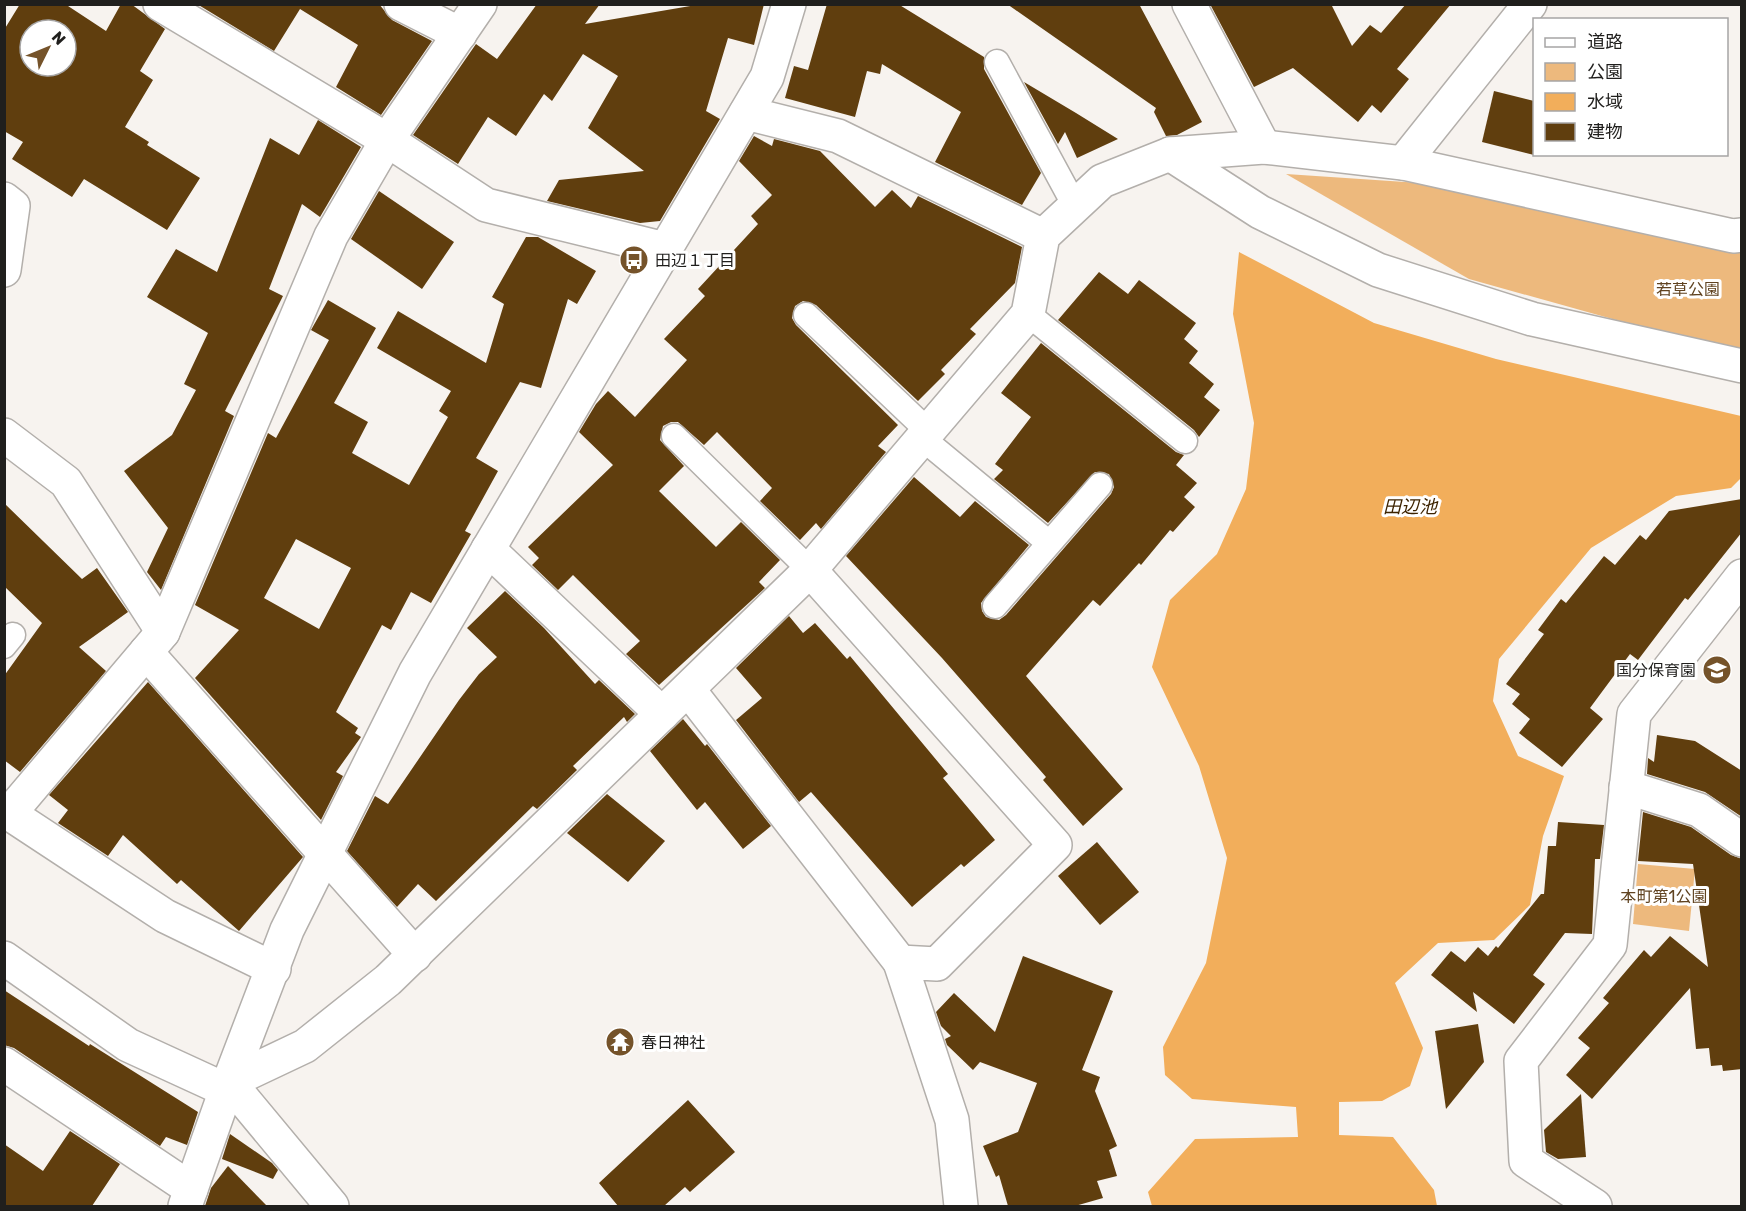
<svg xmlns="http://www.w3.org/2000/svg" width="1746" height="1211" font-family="Rubik,'Noto Sans JP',sans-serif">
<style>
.green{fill:#edb97d}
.water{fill:#f2ae5b}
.building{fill:#603e0e;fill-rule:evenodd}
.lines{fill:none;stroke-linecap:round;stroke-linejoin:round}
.service-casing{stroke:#b3afab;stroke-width:27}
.minor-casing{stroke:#b3afab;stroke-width:36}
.service{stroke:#fff;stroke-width:24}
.minor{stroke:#fff;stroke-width:33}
.labels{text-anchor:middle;stroke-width:6;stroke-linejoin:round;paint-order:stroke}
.poi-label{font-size:16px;fill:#201f1d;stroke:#fff;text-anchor:start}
.park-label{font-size:16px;fill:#604321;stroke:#fff}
.water-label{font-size:18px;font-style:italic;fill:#3d2300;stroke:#fff}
</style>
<rect width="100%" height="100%" fill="#f7f3ef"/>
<g class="green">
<path d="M1286,174L1450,185L1741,248V355L1469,279Z"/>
<path d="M1638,864L1695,869L1689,931L1633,924Z"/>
</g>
<path class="water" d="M1239,252L1374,323L1496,359L1741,416V478L1731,488L1676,496L1591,548L1499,659L1493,701L1518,756L1564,776L1543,836L1530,905L1494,940L1438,943L1395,983L1423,1048L1410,1086L1382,1101L1339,1102V1135L1393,1137L1434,1190L1437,1206H1152L1148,1192L1195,1139L1298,1137L1296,1107L1192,1099L1165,1075L1163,1047L1206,963L1227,858L1199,766L1152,667L1170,600L1217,554L1246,489L1254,423L1233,314Z"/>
<g class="building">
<path d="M20,4H65L106,31L121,4H131L165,29L140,71L153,80L125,127L149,142L147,145L200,178L167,230L84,179L72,197L12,159L23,142L4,131V30ZM30,30H66V66H30Z"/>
<path d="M197,4H379L392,20L432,41L381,115L336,87L358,45L300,9L274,51Z"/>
<path d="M537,4H600L585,24L702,4H764L754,45L728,38L706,111L720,119L660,221L640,223L547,201L559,180L644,171L588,128L618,76L583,54L552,101L544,94L516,136L488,117L458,164L413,135L476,44L497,59Z"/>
<path d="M827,4H898L984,57V69L1041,173L1022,205L935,162L961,112L882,64L880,74L867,71L855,117L785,98L794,66L808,70Z"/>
<path d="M1007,4H1139L1202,122L1177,135L1166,136L1154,112L1156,108Z"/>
<path d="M1210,4H1331L1352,46L1370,25L1381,33L1406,4H1451L1397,69L1409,79L1381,113L1372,105L1358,122L1293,68L1254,87Z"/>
<path d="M1024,82L1076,113L1118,139L1077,158L1065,132L1058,144Z"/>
<path d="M1494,91L1534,101V155L1482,142Z"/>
<path d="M318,120L361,147L320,217L302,204L269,289L283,296L225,411L234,416L161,590L147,572L168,528L124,471L172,435L196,390L184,384L208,333L147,297L176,249L217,272L270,138L299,155Z"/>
<path d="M754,136L772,146L774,139L820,151L875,207L892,190L911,208L918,196L1022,247L1015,283L970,329L976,334L941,370L945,374L918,401L816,305L803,301L795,306L792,318L796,325L898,425L878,446L886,452L821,529L816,523L800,540L760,501L772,488L717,432L704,445L678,422H671L663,426L660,440L684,466L659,491L716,547L741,522L780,560L759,582L765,588L659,685L626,654L640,641L573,575L558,590L532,565L539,558L528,547L613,465L579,432L596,404L608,391L635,417L687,360L664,339L705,296L698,289L758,224L751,216L772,195L739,161Z"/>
<path d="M379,191L454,242L422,289L351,239Z"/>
<path d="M526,237H538L596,271L577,304L568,299L541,388L520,382L476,458L498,471L465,531L471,534L431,603L411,592L391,630L382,625L336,712L358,728L355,733L361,737L336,772L343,776L321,820L195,678L239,630L195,605L268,433L276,438L329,340L311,330L328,300L376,328L334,403L368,422L352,453L409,485L448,417L439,411L451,391L377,348L398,311L486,363L504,304L492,297ZM296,539L351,568L319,629L264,598Z"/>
<path d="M1099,272L1128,294L1139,280L1196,323L1184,339L1198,351L1189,363L1214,384L1204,397L1220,410L1199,437L1194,430L1058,320Z"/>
<path d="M1041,343L1176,452L1184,455L1176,465L1197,483L1184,497L1195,507L1173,532L1170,530L1141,565L1139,563L1100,606L1093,600L1026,676L1123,789L1083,826L1043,780L1046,777L942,658L846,556L914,477L960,517L975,501L1029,545L981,603L982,611L986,617L999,620L1006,615L1111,494L1114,487L1109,474L1095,472L1048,523L994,479L1003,470L995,464L1031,417L1001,393Z"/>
<path d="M1742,499V532L1688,600L1685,598L1638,660L1630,654L1590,708L1603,719L1562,767L1519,733L1530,719L1512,704L1520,694L1506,684L1544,634L1538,630L1561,599L1566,603L1604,556L1615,565L1640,535L1646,540L1669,511Z"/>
<path d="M4,503L82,579L97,568L128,612L79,647L106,671L20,772L4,760V676L42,623L4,586Z"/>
<path d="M505,591L544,628L595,684L599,680L635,714L627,722L624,717L573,766L577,770L537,809L533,806L436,901L418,884L397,907L347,851L375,796L388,804L459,700L479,674L497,657L467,628Z"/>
<path d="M789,616L803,633L815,623L847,659L850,656L948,774L943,778L995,840L964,867L961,864L912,907L811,792L799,802L736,720L762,698L736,668Z"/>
<path d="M148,682L303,857L239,931L181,880L177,884L123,835L108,856L58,823L68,810L49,795Z"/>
<path d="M683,719L705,746L707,744L771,826L743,849L705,802L697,810L650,751Z"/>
<path d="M1657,735L1695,741L1742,771V817L1705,792L1647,774L1648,758L1654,762Z"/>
<path d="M607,794L665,841L628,882L567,833Z"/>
<path d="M1643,812L1691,827L1731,855L1742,859V1069L1723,1071L1722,1065L1711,1066L1709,1048L1696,1049L1690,988L1592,1099L1566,1075L1590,1048L1578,1038L1609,1003L1603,998L1644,950L1651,957L1670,936L1708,967L1693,864L1638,861Z"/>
<path d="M1558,822L1604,825L1600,859H1595L1592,934L1565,933L1533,975L1545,984L1514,1024L1473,992L1477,1012L1431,975L1451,951L1465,962L1478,947L1488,956L1496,946L1498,948L1541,894H1544L1548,846H1556Z"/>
<path d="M1097,842L1139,892L1100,925L1058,876Z"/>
<path d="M1023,956L1113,991L1082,1070L1100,1077L1095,1091L1117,1146L1109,1150L1117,1176L1097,1181L1103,1198L1075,1206H1008L999,1175L996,1177L983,1146L1018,1132L1037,1083L980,1062L973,1070L947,1045L945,1039L951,1036L941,1026L936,1012L954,993L995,1032Z"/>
<path d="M4,990L89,1046L90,1044L198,1112L187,1145L166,1137L160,1146L14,1048L4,1045Z"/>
<path d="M1478,1024L1484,1062L1446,1109L1435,1031Z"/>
<path d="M1581,1094L1586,1157L1558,1159L1546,1152L1544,1130Z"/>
<path d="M688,1100L735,1152L690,1192L685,1187L664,1206H618L599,1183Z"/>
<path d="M70,1131L120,1164L92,1206H4V1144L43,1171Z"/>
<path d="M230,1134L272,1163L278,1170L273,1179L222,1159Z"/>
<path d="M228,1166L267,1206H205L211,1188Z"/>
</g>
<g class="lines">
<g class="service-casing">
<g id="service">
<path d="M997,62L1075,206"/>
<path d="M1028,314L1185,441"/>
<path d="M806,315L928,431"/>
<path d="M674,436L810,570"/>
<path d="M922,438L1049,543"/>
<path d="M995,606L1100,485"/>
<path d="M4,646L13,635"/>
</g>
</g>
<g class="minor-casing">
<g id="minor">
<path d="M160,4L387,140L486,205L665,249"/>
<path d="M401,4L460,34"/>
<path d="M1189,4L1264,147"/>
<path d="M1530,4L1403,163L1733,236L1742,235"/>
<path d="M746,113L838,136L1043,236"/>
<path d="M1170,154L1260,212L1378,270L1532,319L1742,366"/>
<path d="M4,199L13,206L4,270"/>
<path d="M4,435L66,482L163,632"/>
<path d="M488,549L662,714"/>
<path d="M810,570L1055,845L937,964L900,962L952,1120L961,1206"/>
<path d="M146,652L415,955"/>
<path d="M688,689L900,962"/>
<path d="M1626,787L1699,810L1742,840"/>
<path d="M4,810L165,916L274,969"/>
<path d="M9,814L163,632L331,236L387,140L480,4"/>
<path d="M4,958L128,1045L226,1090"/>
<path d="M4,1064L191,1189"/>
<path d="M229,1082L305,1046L388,980L810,570L1028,314L1043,236L1102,181L1170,154L1264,147L1403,163"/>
<path d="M229,1082L332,1206"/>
<path d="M185,1206L226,1090L287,930L415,673L767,77L789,4"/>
<path d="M1595,1206L1526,1161L1521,1061L1610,945L1634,714L1742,576"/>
</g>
</g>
<use href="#service" class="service"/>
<use href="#minor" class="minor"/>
</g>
<defs>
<g id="bus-disc" transform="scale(1.5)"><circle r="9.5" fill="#75532a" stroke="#fff"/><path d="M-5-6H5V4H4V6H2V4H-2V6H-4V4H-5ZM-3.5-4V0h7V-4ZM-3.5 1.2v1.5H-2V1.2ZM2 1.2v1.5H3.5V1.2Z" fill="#fff"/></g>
<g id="school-disc" transform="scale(1.5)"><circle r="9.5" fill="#75532a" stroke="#fff"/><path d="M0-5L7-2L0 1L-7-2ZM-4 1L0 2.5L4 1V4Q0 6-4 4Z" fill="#fff"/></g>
<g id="temple-disc" transform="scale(1.5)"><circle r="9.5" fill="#75532a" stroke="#fff"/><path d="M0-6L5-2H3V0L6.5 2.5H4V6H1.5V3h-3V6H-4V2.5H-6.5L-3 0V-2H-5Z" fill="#fff"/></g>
</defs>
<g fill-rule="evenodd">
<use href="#bus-disc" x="634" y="260"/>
<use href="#school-disc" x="1717" y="670"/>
<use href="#temple-disc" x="620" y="1042"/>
</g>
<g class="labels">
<g class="poi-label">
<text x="655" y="266">田辺１丁目</text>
<text x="1696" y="676" text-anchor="end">国分保育園</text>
<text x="641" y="1048">春日神社</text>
</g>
<g class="park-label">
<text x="1688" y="295">若草公園</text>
<text x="1664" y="902">本町第1公園</text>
</g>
<g class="water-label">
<text x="1410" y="513">田辺池</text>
</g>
</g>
<rect width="1746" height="1211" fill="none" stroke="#201f1d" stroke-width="12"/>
<rect x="1533" y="18" width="195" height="138" fill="#ffffff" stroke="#a6a5a5" stroke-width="1.5"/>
<rect x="1545" y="38" width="30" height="9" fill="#ffffff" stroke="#a6a5a5" stroke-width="1.5"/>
<text x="1587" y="48" font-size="18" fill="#201f1d">道路</text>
<rect x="1545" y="63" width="30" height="18" fill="#edb97d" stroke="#a6a5a5" stroke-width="1.5"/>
<text x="1587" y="78" font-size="18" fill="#201f1d">公園</text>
<rect x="1545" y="93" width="30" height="18" fill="#f2ae5b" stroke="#a6a5a5" stroke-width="1.5"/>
<text x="1587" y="108" font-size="18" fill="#201f1d">水域</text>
<rect x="1545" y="123" width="30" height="18" fill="#603e0e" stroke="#a6a5a5" stroke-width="1.5"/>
<text x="1587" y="138" font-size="18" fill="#201f1d">建物</text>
<g transform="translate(48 48) rotate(47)"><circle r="28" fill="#ffffff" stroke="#a6a5a5" stroke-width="1.5"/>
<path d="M0-4.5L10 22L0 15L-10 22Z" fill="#75532a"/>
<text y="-9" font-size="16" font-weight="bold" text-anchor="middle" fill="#201f1d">N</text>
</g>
</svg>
